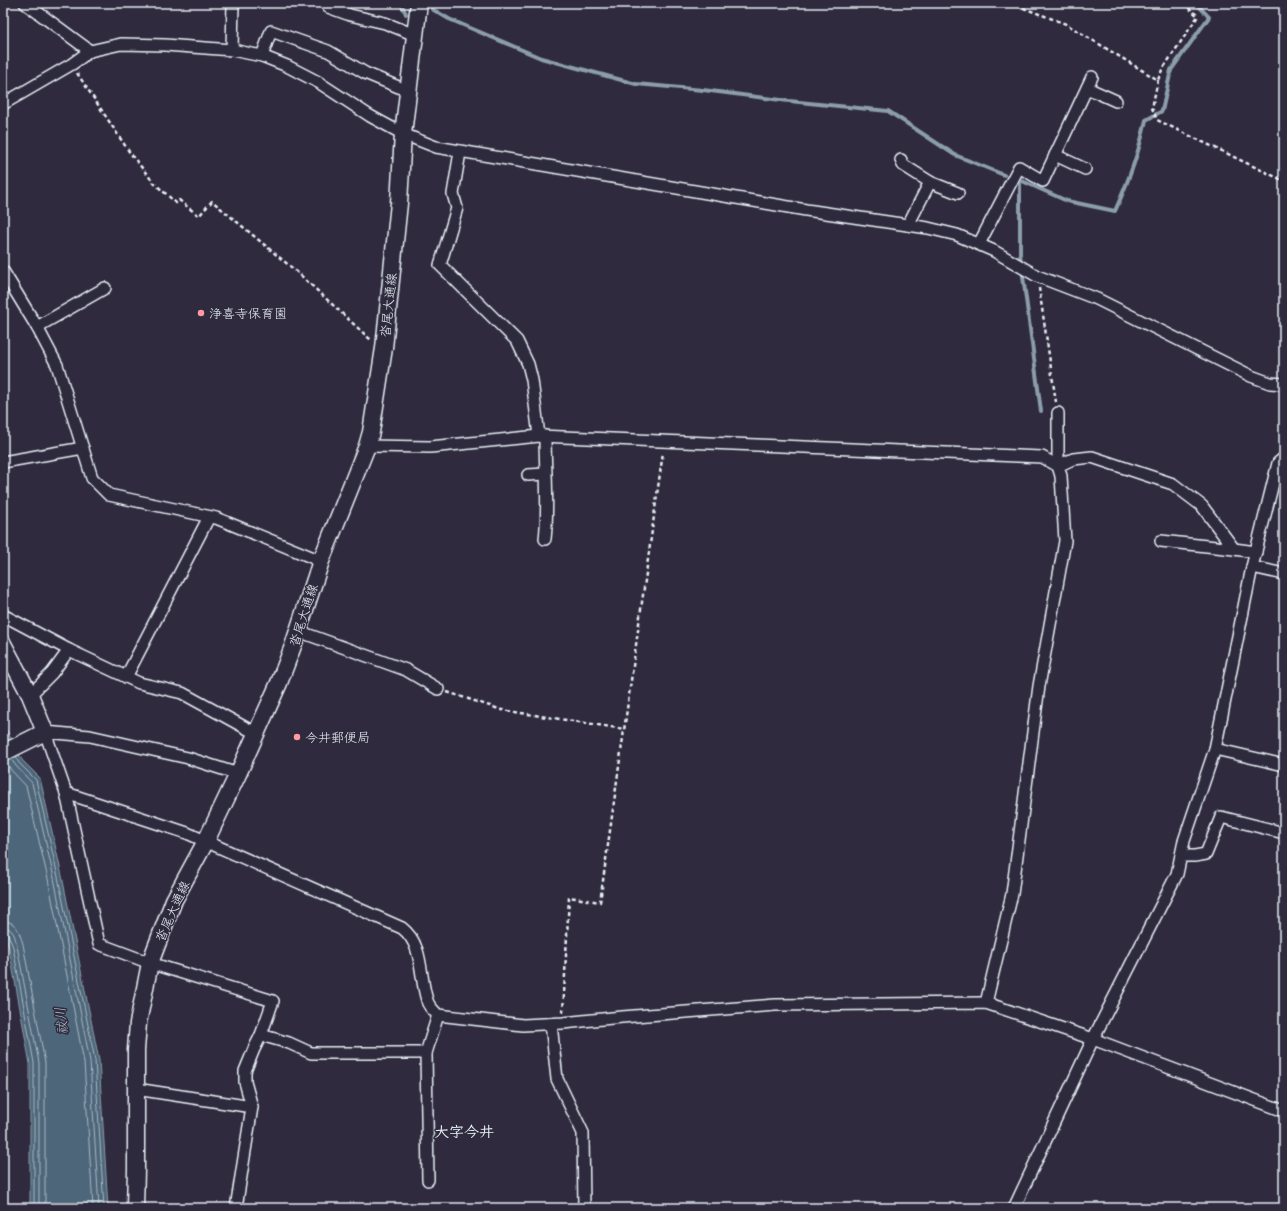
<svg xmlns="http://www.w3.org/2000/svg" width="1287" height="1211" font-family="'Gochi Hand','Klee One',sans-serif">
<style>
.water{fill:#4e6679;stroke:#8c9eac}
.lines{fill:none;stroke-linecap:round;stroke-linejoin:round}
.shore{stroke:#aab9c5;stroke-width:1}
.stream{stroke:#8c9eac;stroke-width:4}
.street-casing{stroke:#e8f1f8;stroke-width:14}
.secondary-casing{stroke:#e8f1f8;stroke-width:19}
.path{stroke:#e8f1f8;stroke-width:2.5;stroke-dasharray:4 3;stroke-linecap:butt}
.street{stroke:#2f2a3d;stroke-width:11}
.secondary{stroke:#2f2a3d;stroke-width:16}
.poi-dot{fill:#ff9aa2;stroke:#2f2a3d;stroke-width:1.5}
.labels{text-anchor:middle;stroke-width:3;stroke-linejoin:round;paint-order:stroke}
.street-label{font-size:13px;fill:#e8f1f8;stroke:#2f2a3d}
.poi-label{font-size:13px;fill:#e8f1f8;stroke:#2f2a3d;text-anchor:start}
.water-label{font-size:14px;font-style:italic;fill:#aab9c5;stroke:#2f2a3d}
.quarter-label{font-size:15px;font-weight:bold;fill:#e8f1f8;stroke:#2f2a3d}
</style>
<rect width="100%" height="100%" fill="#2f2a3d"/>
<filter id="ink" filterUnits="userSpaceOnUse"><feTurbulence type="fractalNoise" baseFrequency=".025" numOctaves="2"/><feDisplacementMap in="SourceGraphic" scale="8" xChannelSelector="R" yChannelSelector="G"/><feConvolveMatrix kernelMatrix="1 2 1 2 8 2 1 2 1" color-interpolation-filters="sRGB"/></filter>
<g filter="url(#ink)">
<path class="water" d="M3,723L22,760L40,778L62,876L99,1060L108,1208H30V1064L9,948L3,930Z"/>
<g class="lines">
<g class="shore">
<path d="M16,757L19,763L36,780L58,877L95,1060L104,1208"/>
<path d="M11,759L16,766L32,783L54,878L90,1061L99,1208"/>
<path d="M6,761L11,770L26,786L48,879L84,1062L93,1208"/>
<path d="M3,921C17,921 19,932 23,944L45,1063V1208"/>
<path d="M3,927C14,928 15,937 17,946L39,1063V1208"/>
<path d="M3,932L8,934L13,947L34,1063V1208"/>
</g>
<g class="stream">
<path d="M401,3L406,14"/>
<path d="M432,9L449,19L541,58L636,84L703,90L789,101L888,111L955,155L1004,175"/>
<path d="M1041,411L1020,254V180L1067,201L1115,211C1129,180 1139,153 1146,120L1162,111L1171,70L1209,17L1196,3"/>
</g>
<g class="street-casing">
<g id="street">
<path d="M25,3L90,51"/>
<path d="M328,7L350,15L385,23L415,35"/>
<path d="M232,50L233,3"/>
<path d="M262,56L271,31L328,51L365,73L408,91"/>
<path d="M1087,88L1116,101"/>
<path d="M3,104L72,64L90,51L121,44L165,45L232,50L262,56L287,66L318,82L370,116L403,134L436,147L806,210L928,228L957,235L994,251L1037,276L1097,299L1251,376L1270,383L1284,384"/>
<path d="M460,152L453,194L457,208L440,265L517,341L528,364L532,380L539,436"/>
<path d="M1055,155L1085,169"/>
<path d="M901,160L903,165L930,182"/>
<path d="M908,225L930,182L958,193"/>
<path d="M979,244L1019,167L1043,181L1092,77"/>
<path d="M3,271L37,327L57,365L92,478L109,495L216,518L321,561"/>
<path d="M37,327L105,288"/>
<path d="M367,446L430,447L539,436L1042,457L1058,466"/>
<path d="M3,462L83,448"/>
<path d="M1058,466L1073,459L1092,457L1173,484L1202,506L1234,549L1256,552"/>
<path d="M528,475L545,474"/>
<path d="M545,539C549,505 545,470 545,436"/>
<path d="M1161,541L1234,549"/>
<path d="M1252,567L1284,574"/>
<path d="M3,615L69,650L139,683L182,693L257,734"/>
<path d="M298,631L406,670L438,689"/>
<path d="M126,677L209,517"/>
<path d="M30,695L52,673L69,650"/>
<path d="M1215,749L1284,765"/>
<path d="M66,793L187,833L402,928C424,945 419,976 427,1000C428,1006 433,1010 438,1015L523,1025L563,1023L622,1017L775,1005L986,1003L1093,1039L1284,1111"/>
<path d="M1181,856H1195L1206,854L1221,817L1284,833"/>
<path d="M986,1003L1012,894L1039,686L1065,541L1061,476L1058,466V413"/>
<path d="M551,1024L557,1079L583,1133L584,1208"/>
<path d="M261,1035L289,1043L311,1053H426"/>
<path d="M136,1089L252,1107"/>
<path d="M428,1180L426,1053L438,1015"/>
<path d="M236,1208L252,1107L245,1082V1071L254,1049L261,1035L273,1001L150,963L99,944L66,793L45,732L90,736L188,758L238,774"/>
<path d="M1014,1208L1093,1039L1177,874L1184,841L1215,749L1252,567L1278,463L1284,458"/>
</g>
</g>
<g class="secondary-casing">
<g id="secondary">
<path d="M3,644L30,695L45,732L3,753"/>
<path d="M135,1208L136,1169V1050L138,1023L150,963L174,900L206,841L238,774L279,683L293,646L321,561L367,446L371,432L384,348L399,203L403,134L419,3"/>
</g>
</g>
<g class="path">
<path d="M1010,3L1066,24L1158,80L1162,70L1198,16L1183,3"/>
<path d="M77,73L130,153L154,183L176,203L179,200L199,216L212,201L297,272L371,340"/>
<path d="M1158,80L1152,108L1157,120L1284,181"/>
<path d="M1039,288L1056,402"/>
<path d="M447,692L502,710L624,729"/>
<path d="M563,1013L569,897L600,902L663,452"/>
</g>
<use href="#street" class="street"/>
<use href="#secondary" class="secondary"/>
</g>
</g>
<g class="poi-dot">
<circle cx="201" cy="313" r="4"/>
<circle cx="297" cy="737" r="4"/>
</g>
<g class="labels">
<g class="street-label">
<text transform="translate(388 305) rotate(-84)" y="5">沓尾大通線</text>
<text transform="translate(303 615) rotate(-72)" y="5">沓尾大通線</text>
<text transform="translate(172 911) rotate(-66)" y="5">沓尾大通線</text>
</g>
<g class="poi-label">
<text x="209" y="318">浄喜寺保育園</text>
<text x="305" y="742">今井郵便局</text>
</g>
<g class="water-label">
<text transform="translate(61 1021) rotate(-96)" y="5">祓川</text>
</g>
<g class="quarter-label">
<text x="464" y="1137">大字今井</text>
</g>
</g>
<rect width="1287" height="1211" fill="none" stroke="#2f2a3d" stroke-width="16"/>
<rect x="8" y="8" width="1271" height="1195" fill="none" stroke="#e8f1f8" stroke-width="1.5" filter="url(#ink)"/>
</svg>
